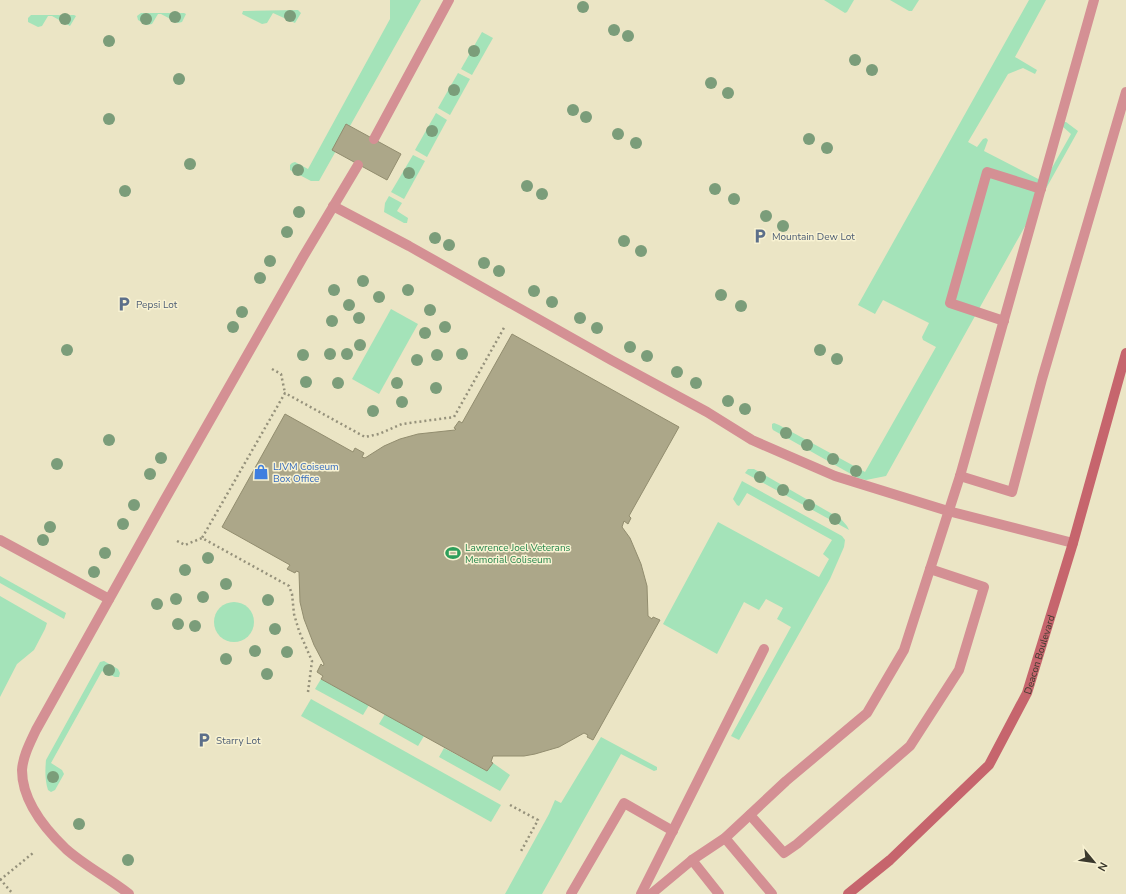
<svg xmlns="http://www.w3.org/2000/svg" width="1126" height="894" font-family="'Nunito Sans',sans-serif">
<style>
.green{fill:#a4e3b9}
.building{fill:#aca789;stroke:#928d6f}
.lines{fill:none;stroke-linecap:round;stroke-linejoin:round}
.path{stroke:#95917b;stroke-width:2.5;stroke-dasharray:2 3;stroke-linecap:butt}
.lane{stroke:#d49094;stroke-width:10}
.secondary{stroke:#c6656d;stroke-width:10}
.tree{fill:#7b9d7a}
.labels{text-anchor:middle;stroke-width:3;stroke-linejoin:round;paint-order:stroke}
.service-label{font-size:10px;fill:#4e5e75;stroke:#f8f2d2;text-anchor:start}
.shop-label{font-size:10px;fill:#366cbe;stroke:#f8f2d2;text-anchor:start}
.leisure-label{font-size:10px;fill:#27864d;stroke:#f8f2d2;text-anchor:start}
.street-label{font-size:10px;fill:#3b392d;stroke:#f8f2d2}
</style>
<rect width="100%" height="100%" fill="#ebe5c5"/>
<g class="green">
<path d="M390,0H421L319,181H311L290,170V165L292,163L295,162L308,169L390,19Z"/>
<path d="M824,0H854L847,12L845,13Z"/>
<path d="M890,0H919L912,11H909Z"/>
<path d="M1029,0H1046L1015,57L1037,70L1035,74L1023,68L1008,74L968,142L977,147L983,139L986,138L988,140L984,151L1044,182L1071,134L1062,126L1063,122H1066L1078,131L886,476L866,480L858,478L773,430L772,428V424L774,423L779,425L865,472L936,347L923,340L922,337L929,323L883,300L875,314L858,305Z"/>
<path d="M298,10L301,13L295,23L273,13L267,23L262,24L242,14L243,11H245Z"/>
<path d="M141,13H184L186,14L182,22L178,23L161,14H158L152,24L147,25L138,20L137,16Z"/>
<path d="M31,15H74L76,16L70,26L52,16H48L42,26L38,27L28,22V18Z"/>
<path d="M482,32L493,38L472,75L461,69Z"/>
<path d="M458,73L470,79L450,115L438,108Z"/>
<path d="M436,113L447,120L427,157L415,150Z"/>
<path d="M413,155L425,161L404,199L391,192Z"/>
<path d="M389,196L402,203L397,211L408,218L407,223H404L384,212L385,203Z"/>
<path d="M391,309L418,324L379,394L352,379Z"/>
<path d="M748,469H754L841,519L847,526L849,530L745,473Z"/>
<path d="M742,481L842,536L845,540L844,547L830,579L739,740L731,736L791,627L777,619L783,608L766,599L759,610L744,602L717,654L663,624L718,522L819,577L829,559L823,554L832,540L747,493L739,506L737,505L733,499Z"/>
<path d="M0,576L66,613L64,619L0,583Z"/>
<path d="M0,596L47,623L45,629L34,650L17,664L0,697Z"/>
<circle cx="234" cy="622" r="20"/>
<path d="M104,661L118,669L120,673L119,677H115L102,671L51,763L62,770L64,774L55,790L51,792L48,790C45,780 45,771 46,760L100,662Z"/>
<path d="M321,679L369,705L363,715L315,689Z"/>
<path d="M311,699L501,805L491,822L301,716Z"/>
<path d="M385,714L424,736L418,746L379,724Z"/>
<path d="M601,737L657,767V770L654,771L621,754L542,894H505L549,814L555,800L561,803Z"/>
<path d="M444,748L487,771L493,763L510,775L500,791L439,757Z"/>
</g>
<g class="building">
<path d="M346,124L401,154L387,180L332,150Z"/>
<path d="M512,334L679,427L629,516L631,518L628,524L624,521L622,527L630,538L641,564L647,586L648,616L652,619L653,617L660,620L593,740L587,737L588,735L584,733L559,747L535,754L524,756H493L491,762L493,763L487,771L321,679L323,676L317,672L321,664L323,666L324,664L314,645L304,619L300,602L299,572L296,571L295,573L287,569L290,565L222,527L285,414L353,452L355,448L364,453L362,457L365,458L384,446L400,439L418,434L455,430L456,429L454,428L459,421L462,423Z"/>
</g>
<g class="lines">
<g class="path">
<path d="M272,369L281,374L285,393"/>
<path d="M177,541L185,545L202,538"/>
<path d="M308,692L312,661L299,631L294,614L292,594L289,586L202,538L285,393L365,437L379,434L402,424L454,417L505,326"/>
<path d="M510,805L538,820L520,853"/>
<path d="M0,879L13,894"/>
<path d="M0,880L33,853"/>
</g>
<g class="lane">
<path d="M374,139L449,0"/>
<path d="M333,206L409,246L611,360L707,412L752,440L835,476L948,511L1073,543"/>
<path d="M1004,321L950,303L987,172L1041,189"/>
<path d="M960,476L1012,492L1042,379L1126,92"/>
<path d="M0,540L109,599"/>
<path d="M750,815L784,853L797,844L910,746L959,670L984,587L930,569"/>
<path d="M725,838L772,894"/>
<path d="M692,860L719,894"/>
<path d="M129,894C109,878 85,866 66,849C45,829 22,801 22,770C23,756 30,743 36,730L164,501L303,257L358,165"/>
<path d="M571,894L624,803L673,831"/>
<path d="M641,894L764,649"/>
<path d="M651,894L692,860L725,838L786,781L867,713L904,650L960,476L1094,0"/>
</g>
<path class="secondary" id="s1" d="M848,894L890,860L989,765L1027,693L1073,543L1126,353"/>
</g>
<g class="tree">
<circle cx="583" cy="7" r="6"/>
<circle cx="290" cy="16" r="6"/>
<circle cx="175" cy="17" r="6"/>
<circle cx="65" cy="19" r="6"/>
<circle cx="146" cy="19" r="6"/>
<circle cx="614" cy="30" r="6"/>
<circle cx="628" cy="36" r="6"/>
<circle cx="109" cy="41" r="6"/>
<circle cx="474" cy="51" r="6"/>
<circle cx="855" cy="60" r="6"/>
<circle cx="872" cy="70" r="6"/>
<circle cx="179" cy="79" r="6"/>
<circle cx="711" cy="83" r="6"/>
<circle cx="454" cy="90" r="6"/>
<circle cx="728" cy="93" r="6"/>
<circle cx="573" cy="110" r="6"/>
<circle cx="586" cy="117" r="6"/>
<circle cx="109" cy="119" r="6"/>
<circle cx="432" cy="131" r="6"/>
<circle cx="618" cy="134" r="6"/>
<circle cx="809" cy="139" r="6"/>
<circle cx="636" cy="143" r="6"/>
<circle cx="827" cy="148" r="6"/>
<circle cx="190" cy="164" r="6"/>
<circle cx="298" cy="170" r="6"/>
<circle cx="409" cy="173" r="6"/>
<circle cx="527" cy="186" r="6"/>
<circle cx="715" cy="189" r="6"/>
<circle cx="125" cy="191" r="6"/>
<circle cx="542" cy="194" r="6"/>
<circle cx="734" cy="199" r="6"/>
<circle cx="299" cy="212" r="6"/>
<circle cx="766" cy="216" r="6"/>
<circle cx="783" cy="226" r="6"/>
<circle cx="287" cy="232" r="6"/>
<circle cx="435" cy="238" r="6"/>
<circle cx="624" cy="241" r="6"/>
<circle cx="449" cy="245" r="6"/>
<circle cx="641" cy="251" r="6"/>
<circle cx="270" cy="261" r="6"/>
<circle cx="484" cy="263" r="6"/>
<circle cx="499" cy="271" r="6"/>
<circle cx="260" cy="278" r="6"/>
<circle cx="363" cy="281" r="6"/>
<circle cx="334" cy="290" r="6"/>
<circle cx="408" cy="290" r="6"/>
<circle cx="534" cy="291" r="6"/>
<circle cx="721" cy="295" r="6"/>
<circle cx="379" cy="297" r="6"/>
<circle cx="552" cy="302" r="6"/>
<circle cx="349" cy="305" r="6"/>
<circle cx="741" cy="306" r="6"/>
<circle cx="430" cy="310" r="6"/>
<circle cx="242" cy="312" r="6"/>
<circle cx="359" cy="318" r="6"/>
<circle cx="580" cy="318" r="6"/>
<circle cx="332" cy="321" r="6"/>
<circle cx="233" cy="327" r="6"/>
<circle cx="445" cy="327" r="6"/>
<circle cx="597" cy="328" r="6"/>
<circle cx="425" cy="333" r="6"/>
<circle cx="360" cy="345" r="6"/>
<circle cx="630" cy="347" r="6"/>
<circle cx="67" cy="350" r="6"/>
<circle cx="820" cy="350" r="6"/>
<circle cx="330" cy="354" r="6"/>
<circle cx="347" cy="354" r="6"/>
<circle cx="462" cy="354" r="6"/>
<circle cx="303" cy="355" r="6"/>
<circle cx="437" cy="355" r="6"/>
<circle cx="647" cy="356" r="6"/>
<circle cx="837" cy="359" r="6"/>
<circle cx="417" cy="360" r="6"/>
<circle cx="677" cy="372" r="6"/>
<circle cx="306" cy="382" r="6"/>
<circle cx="338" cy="383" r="6"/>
<circle cx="397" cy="383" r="6"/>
<circle cx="696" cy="383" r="6"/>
<circle cx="436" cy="388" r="6"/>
<circle cx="728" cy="401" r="6"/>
<circle cx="402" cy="402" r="6"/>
<circle cx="745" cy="409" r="6"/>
<circle cx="373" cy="411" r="6"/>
<circle cx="786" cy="433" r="6"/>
<circle cx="109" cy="440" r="6"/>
<circle cx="807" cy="445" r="6"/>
<circle cx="161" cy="458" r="6"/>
<circle cx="833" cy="459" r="6"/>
<circle cx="57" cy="464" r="6"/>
<circle cx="856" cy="471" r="6"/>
<circle cx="150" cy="474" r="6"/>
<circle cx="760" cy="477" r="6"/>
<circle cx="783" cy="490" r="6"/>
<circle cx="134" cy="505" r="6"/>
<circle cx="809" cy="505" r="6"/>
<circle cx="835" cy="519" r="6"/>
<circle cx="123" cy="524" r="6"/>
<circle cx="50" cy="527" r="6"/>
<circle cx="43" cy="540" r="6"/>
<circle cx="105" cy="553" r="6"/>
<circle cx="208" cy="558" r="6"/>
<circle cx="185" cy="570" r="6"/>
<circle cx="94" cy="572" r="6"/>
<circle cx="226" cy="584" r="6"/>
<circle cx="203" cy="597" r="6"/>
<circle cx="176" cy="599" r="6"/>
<circle cx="268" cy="600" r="6"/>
<circle cx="157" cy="604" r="6"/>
<circle cx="178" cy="624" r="6"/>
<circle cx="195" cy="626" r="6"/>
<circle cx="275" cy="629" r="6"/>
<circle cx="255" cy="651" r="6"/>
<circle cx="287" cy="652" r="6"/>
<circle cx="226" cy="659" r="6"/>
<circle cx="109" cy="670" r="6"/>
<circle cx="267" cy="674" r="6"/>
<circle cx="53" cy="777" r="6"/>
<circle cx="79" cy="824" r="6"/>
<circle cx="128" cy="860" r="6"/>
</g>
<defs>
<g id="parking-bare" transform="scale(1.2)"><path d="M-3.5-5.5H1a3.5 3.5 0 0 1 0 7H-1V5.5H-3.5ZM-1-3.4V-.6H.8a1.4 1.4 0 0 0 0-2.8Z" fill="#5c6f8a" stroke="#f8f2d2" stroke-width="2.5" paint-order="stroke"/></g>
<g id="shop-bare" transform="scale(1.2)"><path d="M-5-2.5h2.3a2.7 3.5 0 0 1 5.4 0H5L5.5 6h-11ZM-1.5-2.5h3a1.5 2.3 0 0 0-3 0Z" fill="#3f7fe0" stroke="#f8f2d2" stroke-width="2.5" paint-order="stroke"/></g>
<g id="stadium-bare" transform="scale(1.2)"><path d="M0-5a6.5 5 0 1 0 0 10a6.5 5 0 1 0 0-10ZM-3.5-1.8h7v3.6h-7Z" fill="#2e9e5b" stroke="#f8f2d2" stroke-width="2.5" paint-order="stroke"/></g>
</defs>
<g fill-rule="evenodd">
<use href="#parking-bare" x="760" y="236"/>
<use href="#parking-bare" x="124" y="304"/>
<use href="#shop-bare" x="261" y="472"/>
<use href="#stadium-bare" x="453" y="553"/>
<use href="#parking-bare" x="204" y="740"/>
</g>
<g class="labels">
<g class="service-label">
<text x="772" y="240">Mountain Dew Lot</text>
<text x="136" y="308">Pepsi Lot</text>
<text x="216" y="744">Starry Lot</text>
</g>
<g class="shop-label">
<text x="273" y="470">LJVM Coiseum<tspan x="273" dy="12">Box Office</tspan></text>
</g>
<g class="leisure-label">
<text x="465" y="551">Lawrence Joel Veterans<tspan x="465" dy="12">Memorial Coliseum</tspan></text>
</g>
<g class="street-label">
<text dy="4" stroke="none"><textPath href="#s1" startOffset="313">Deacon Boulevard</textPath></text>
</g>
</g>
<g transform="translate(1094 862) rotate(119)" stroke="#f8f2d2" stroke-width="3" paint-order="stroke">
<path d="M0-3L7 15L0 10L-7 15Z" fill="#3b392d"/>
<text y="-6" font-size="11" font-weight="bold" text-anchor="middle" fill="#3b392d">N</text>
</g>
</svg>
